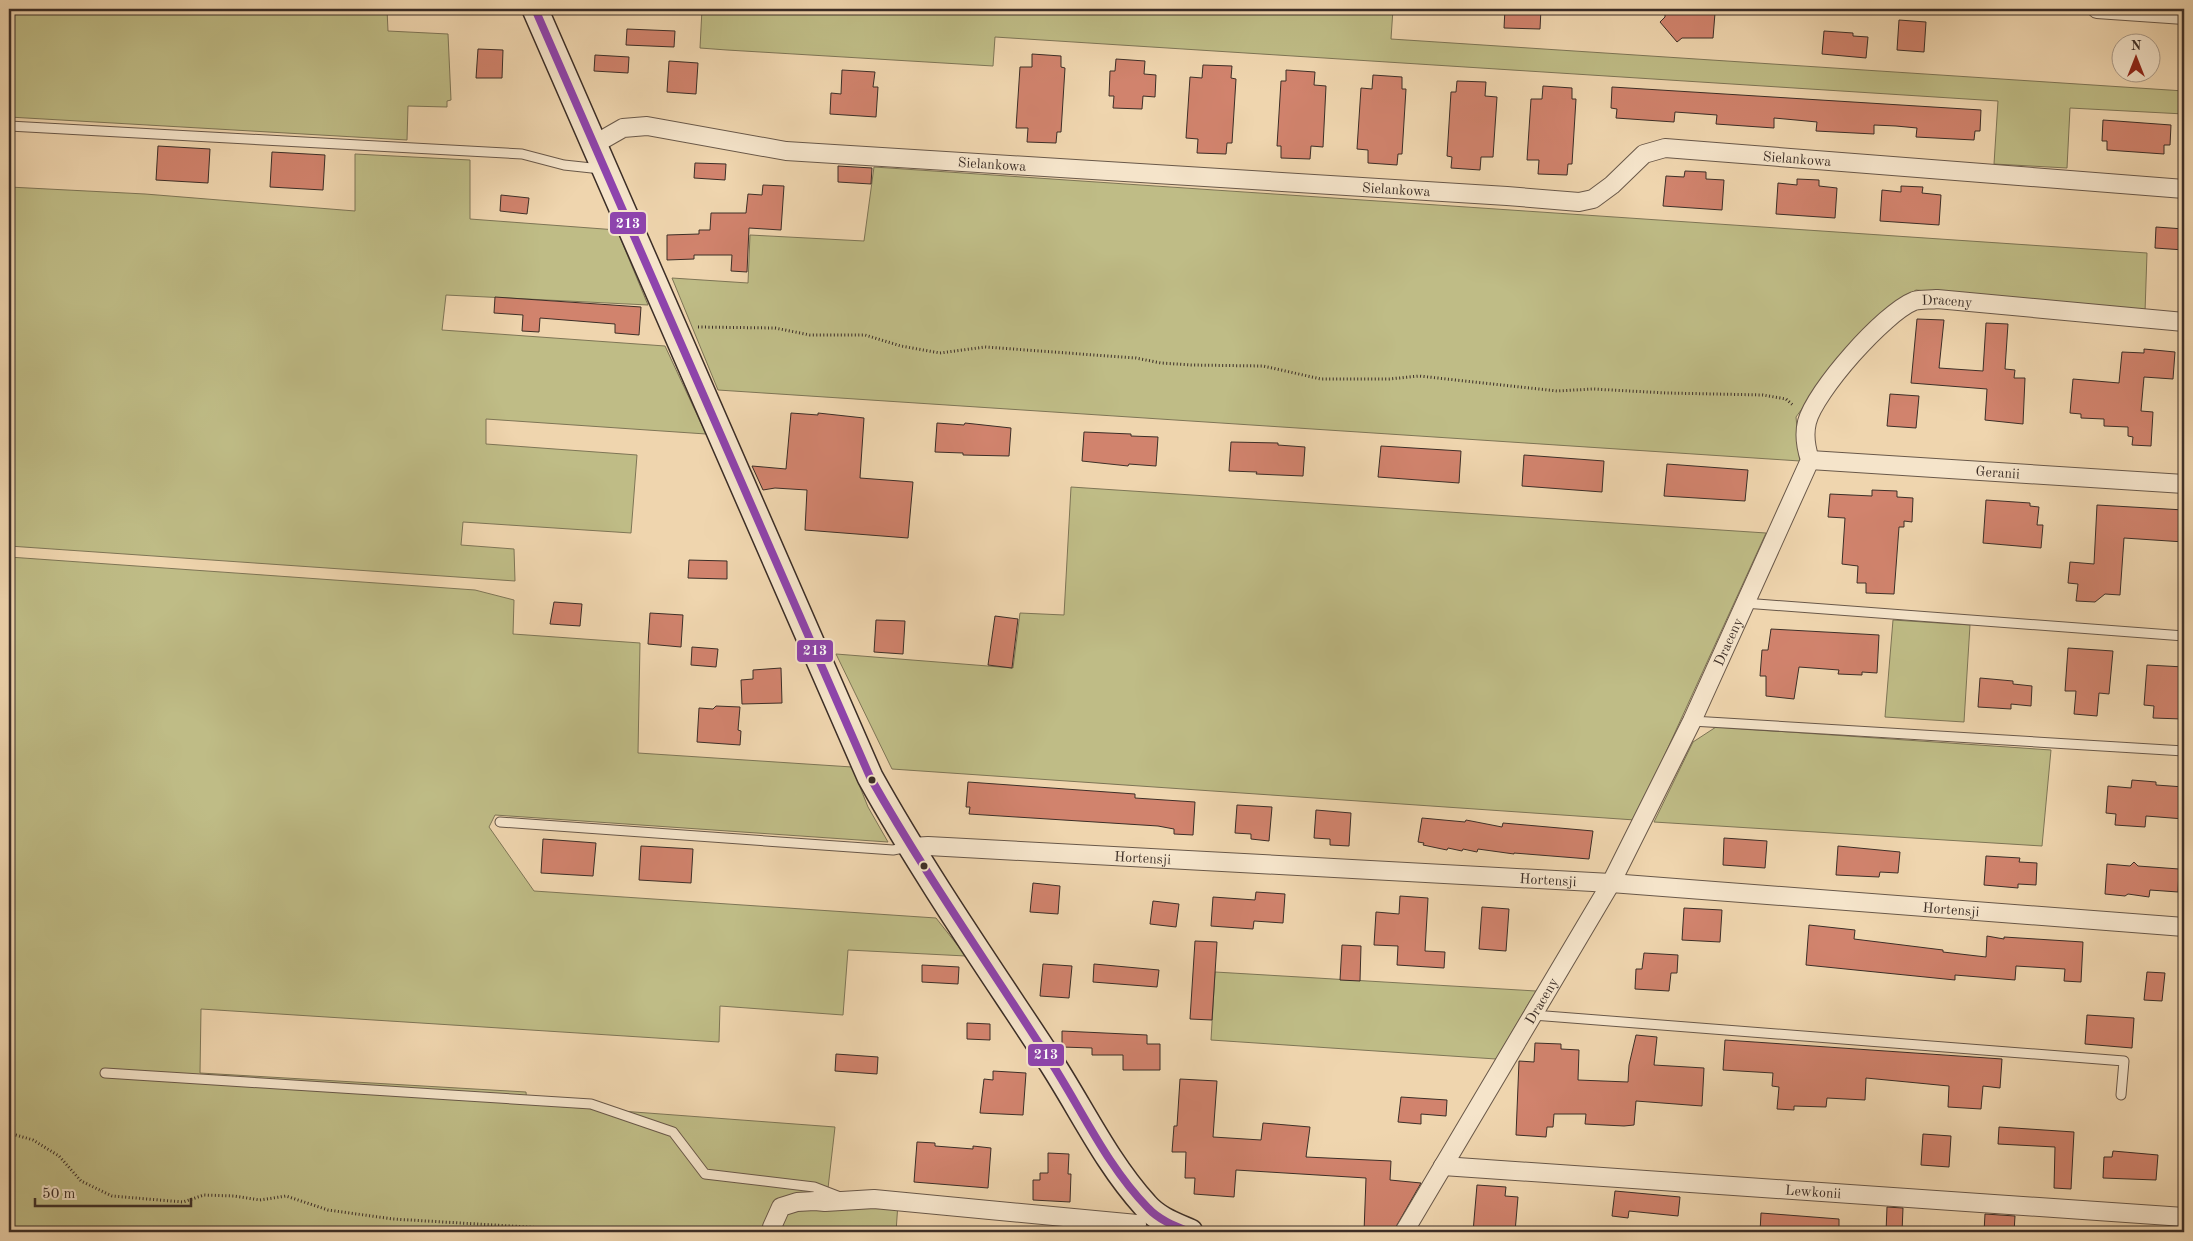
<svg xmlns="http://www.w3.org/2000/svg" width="2193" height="1241" font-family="'Old Standard TT',serif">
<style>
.green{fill:#bfbc86;stroke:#7e7556}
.building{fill:#d1836d;stroke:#3c2e27}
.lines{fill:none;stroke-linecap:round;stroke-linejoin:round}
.lane-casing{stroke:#695849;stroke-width:11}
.street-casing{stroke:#695849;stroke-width:20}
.secondary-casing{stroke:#3c2e27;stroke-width:28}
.path{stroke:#3c2e27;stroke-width:3;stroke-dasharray:1 2.5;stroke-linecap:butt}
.lane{stroke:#f5e4ca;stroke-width:9}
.street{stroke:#f5e4ca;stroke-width:18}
.secondary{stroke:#f5e4ca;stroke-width:25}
.bus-1-casing{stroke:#f5e4ca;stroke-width:11}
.bus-1{stroke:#8e44ad;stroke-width:8}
.bus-dot{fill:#3c2e27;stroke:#f5e4ca;stroke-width:2}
.labels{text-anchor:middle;stroke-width:4;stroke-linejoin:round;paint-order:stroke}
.street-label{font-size:14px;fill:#3c2e27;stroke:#f5e4ca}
.line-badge{stroke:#f5e4ca;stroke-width:2}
.badge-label{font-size:14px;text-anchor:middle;font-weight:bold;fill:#fff}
</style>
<rect width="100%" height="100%" fill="#efd5ae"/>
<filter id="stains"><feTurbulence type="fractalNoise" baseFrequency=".004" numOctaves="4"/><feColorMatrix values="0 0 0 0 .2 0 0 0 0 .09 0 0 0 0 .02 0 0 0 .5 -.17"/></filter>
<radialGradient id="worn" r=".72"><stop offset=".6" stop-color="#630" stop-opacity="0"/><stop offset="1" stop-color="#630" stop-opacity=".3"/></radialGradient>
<g class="green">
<path d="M9,9H387L388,31L448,34L451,100L447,101V107L408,106L407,140L9,117Z"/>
<path d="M702,9H1393L1391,39L2184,91V114L2070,108L2067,168L1994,164L1998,101L995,37L993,66L727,50L700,48Z"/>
<path d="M355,154L470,160V219L617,230L648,305L446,295L442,330L665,346L706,434L486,419V444L637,455L631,533L463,522L461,545L514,549L515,581L9,546V187L145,194L355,211Z"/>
<path d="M874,167L2147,253L2145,312L1916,290L1891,305L1823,380L1796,417L1800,461L718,390L672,278L748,283L750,235L864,241Z"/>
<path d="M1071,487L1766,533L1635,820L892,769L836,654L1013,668L1020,613L1064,615Z"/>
<path d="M9,557L475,590L514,600L513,634L640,643L638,753L852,767L868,807L888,842L495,815L489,827L534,891L936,918L966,956L848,950L843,1015L720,1006L719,1042L201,1009L200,1073L526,1092L527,1104L835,1127L827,1197L898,1203L896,1232H9Z"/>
<path d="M1893,620L1970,625L1964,722L1885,717Z"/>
<path d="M1716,727L2051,750L2042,846L1654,822L1693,742Z"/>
<path d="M1215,972L1536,991L1496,1059L1211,1040Z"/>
</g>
<g class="building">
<path d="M1505,9H1541L1540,29L1504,28Z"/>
<path d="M1665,9L1715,13L1713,38H1682L1677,42L1660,22L1665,17Z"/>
<path d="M1899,20L1926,22L1924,52L1897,50Z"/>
<path d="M627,29L675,31L674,47L626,45Z"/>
<path d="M1824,31L1853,33V36L1868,37L1866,58L1822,54Z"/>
<path d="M478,49L503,50L502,78H476Z"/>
<path d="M1032,54L1061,56V67L1065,68L1061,132H1057L1056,143L1027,142L1028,128H1016L1020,67H1032Z"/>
<path d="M595,55L629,57L628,73L594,71Z"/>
<path d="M1116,59L1145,61L1144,74L1156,75L1155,97L1143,96L1142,109L1113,108L1114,96H1109L1110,71H1115Z"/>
<path d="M669,61L698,63L696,94L667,92Z"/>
<path d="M1203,65L1232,66L1231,78L1236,79L1232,143H1227L1226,154L1197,153L1198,139L1186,138L1190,77L1202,78Z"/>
<path d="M842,70L875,72L873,87H878L876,117L830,114L831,93L841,94Z"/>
<path d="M1286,70L1315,72L1314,85L1326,86L1323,147L1311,146L1310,159L1281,158V146H1277L1281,81H1286Z"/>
<path d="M1373,75L1402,77V89H1406L1402,154H1398L1397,165L1368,163V150L1357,149L1361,88L1372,89Z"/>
<path d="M1457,81L1486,82L1485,96L1497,97L1493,157H1481L1480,170L1451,168L1452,157L1447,156L1451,92H1456Z"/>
<path d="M1543,86L1572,88V99H1576L1572,164H1568L1567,175L1538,174L1539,160H1527L1531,99H1542Z"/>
<path d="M1612,87L1981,110L1980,131H1975L1974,140L1916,137L1917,128L1896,126L1874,125V134L1816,131L1817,122L1796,120L1774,118V128L1716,124L1717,115L1675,112L1674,122L1616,118L1617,109L1611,108Z"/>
<path d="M2103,120L2171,125L2170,145H2164V154L2107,150V141H2102Z"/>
<path d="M158,146L210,149L208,183L156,180Z"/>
<path d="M272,152L325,155L323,190L270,187Z"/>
<path d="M695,163L726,164L725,180L694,178Z"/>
<path d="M838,166L872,168L871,184L838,182Z"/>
<path d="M1685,171L1706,172V179L1724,180L1722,210L1663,206L1666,176L1684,177Z"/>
<path d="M1797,179L1819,180V186L1837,188L1835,218L1776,214L1778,183L1797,185Z"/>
<path d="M763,185L784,186L781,230L749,228L747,272L731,271L732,255H694V259L667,260V235L699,234V230H710L711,213H746L748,194L762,195Z"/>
<path d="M1901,186L1923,187L1922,193L1941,195L1939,225L1880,221L1882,190L1901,192Z"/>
<path d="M501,195L529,198L527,214L500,211Z"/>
<path d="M2156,227L2184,229V250L2155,248Z"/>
<path d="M495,297L641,307L639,335L615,333V324L540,318L539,332L522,331L523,315L494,313Z"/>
<path d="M1917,319L1944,320L1939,368L1983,371L1986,323L2008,324L2005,369L2015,370L2014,378H2025L2023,424L1985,420L1987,389L1911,383Z"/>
<path d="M2144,349L2175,352L2173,379L2144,377L2141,411L2153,412L2151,446L2132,445L2133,437L2128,436V427L2104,426V419L2081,418V414L2070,413L2073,379L2119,383L2122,352L2144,353Z"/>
<path d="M1890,394L1919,396L1916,428L1887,426Z"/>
<path d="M791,413L818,415V413L864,418L860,478L913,482L908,538L805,530L807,490L775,488L763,490L752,466L786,469Z"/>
<path d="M937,423L964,425L965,423L1011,428L1009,456L963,455V453L935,452Z"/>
<path d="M1084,432L1131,434V436L1158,437L1156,466L1129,464L1128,466L1082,461Z"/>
<path d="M1231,442L1278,443V445L1305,447L1303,476L1256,474L1257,472L1229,471Z"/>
<path d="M1381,446L1461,451L1459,483L1378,477Z"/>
<path d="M1524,455L1604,461L1602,492L1522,486Z"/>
<path d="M1667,464L1748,470L1745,501L1664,496Z"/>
<path d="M1872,490L1897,491V497L1913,498L1912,522L1904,521V527H1899L1894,594L1866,593V583H1857L1858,566L1842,564L1845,518L1828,517L1830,494L1872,496Z"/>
<path d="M1986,500L2030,503V506L2039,507L2037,525H2043L2041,548L1983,543Z"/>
<path d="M2097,505L2184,510V542L2124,538L2120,595L2105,594L2095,602L2076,601L2078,584L2068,583L2070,562L2094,564Z"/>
<path d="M689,560L727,561V579L688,578Z"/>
<path d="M554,602L582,604L580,626L550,624Z"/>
<path d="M650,613L683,615L681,647L648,644Z"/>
<path d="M995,616L1018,619L1012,668L988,665Z"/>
<path d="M876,620L905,621L903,654L874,652Z"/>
<path d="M1771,629L1879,635L1877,673L1862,672V675L1838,674L1839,670L1799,667L1794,699L1766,696V676H1760L1762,650H1768Z"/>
<path d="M692,647L718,649L716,667L691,665Z"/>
<path d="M2068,648L2113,651L2109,694L2099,693L2097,716L2074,714L2076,691H2065Z"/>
<path d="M2147,665L2184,667V707H2183L2182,719L2153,718L2154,706L2144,705Z"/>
<path d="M781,668L782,703L742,704L741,680L753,679V670Z"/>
<path d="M1980,678L2013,681V684L2032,686L2031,706L2011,704V709L1978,707Z"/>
<path d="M716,706L740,707L738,730L741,731L740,745L697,742L699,708L713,709Z"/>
<path d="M2132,780L2156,782V785L2184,787V819L2146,816L2145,827L2115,825L2116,814L2106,813L2108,786L2131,788Z"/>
<path d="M968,782L1135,794V798L1195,802L1193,835L1174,834V829L1158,826L969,814L970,807H966Z"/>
<path d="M1237,805L1272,807L1269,841L1251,839V834L1235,833Z"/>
<path d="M1316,810L1351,813L1349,846L1330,845V839L1314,838Z"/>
<path d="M1422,818L1465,822L1466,820L1502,827L1503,823L1593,831L1589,859L1514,853V854L1478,849L1477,852L1463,849L1462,851L1448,848L1447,850L1423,845L1424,843L1418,842Z"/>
<path d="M1724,838L1767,841L1765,868L1723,865Z"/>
<path d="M543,839L596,843L593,876L541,873Z"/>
<path d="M641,846L693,849L691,883L639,880Z"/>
<path d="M1838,846L1900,852L1898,873L1880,872L1879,877L1836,875Z"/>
<path d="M1986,856L2020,858L2019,862L2037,863L2036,885L2018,884V888L1984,885Z"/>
<path d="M2134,862L2138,866L2179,869L2178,892L2150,890L2149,897L2128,894L2125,896L2105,894L2107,864L2130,866Z"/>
<path d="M1033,883L1060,886L1058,914L1030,912Z"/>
<path d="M1256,892L1285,894L1283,923L1254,921L1253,929L1211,926L1213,897L1255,900Z"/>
<path d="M1400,896L1428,898L1425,951L1445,952L1444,968L1397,965L1398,946L1374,945L1376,912L1399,914Z"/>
<path d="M1153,901L1179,904L1176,927L1150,924Z"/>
<path d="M1482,907L1509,909L1506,951L1479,949Z"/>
<path d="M1684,908L1722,910L1720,942L1682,940Z"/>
<path d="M1809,925L1855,930L1854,939L1943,950V952L1986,957L1987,936L2004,939V937L2083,942L2081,982L2064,981L2065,969L2016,966L2015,980L1955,975V980L1806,965Z"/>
<path d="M1195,941L1217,942L1212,1020L1190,1019Z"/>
<path d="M1342,945L1361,946L1360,981L1340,980Z"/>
<path d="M1644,953L1678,955L1677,973H1671L1669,991L1635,989L1636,969H1642Z"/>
<path d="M1043,964L1072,966L1069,998L1040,996Z"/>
<path d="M1094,964L1159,970L1157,987L1093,982Z"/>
<path d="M922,965L959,967L958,984L922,982Z"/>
<path d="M2147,972L2165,973L2162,1001L2144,1000Z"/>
<path d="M2087,1015L2134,1018L2132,1048L2085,1044Z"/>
<path d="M967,1023L990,1024V1040L967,1039Z"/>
<path d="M1062,1031L1147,1035V1044H1160V1070H1123V1055H1092V1048L1062,1047Z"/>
<path d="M1636,1035L1657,1037L1654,1065L1704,1068L1702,1106L1636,1101L1634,1125L1624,1126L1585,1124L1586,1114H1554L1553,1127H1547L1546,1137L1516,1135L1519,1061L1534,1062L1535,1043L1561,1044V1049L1579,1050L1578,1080L1628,1082L1629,1065Z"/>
<path d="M1725,1040L2002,1059L2000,1088L1983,1086L1981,1109L1948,1107L1949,1086L1866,1078L1865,1100L1827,1098L1826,1107L1794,1106V1110L1777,1109L1779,1087L1772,1086L1773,1073L1723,1070Z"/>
<path d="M836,1054L878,1057L877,1074L835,1071Z"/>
<path d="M993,1071L1026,1073L1023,1115L980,1113L984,1079L993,1080Z"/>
<path d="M1180,1079L1217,1081L1213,1137L1261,1140L1263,1123L1310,1127L1306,1157L1391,1161L1390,1180L1421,1183L1393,1232H1364L1366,1178L1236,1170L1234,1197L1194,1194L1195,1178H1185L1186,1152H1172L1174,1126H1177Z"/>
<path d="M1401,1097L1447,1100L1446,1116L1421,1114V1124L1398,1122Z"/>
<path d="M1999,1127L2074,1132L2071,1189L2054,1188L2055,1147L1998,1144Z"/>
<path d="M1923,1134L1951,1136L1949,1167L1921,1165Z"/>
<path d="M917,1142L935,1143V1146L973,1149V1146L991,1148L988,1188L914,1182Z"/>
<path d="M2113,1151L2158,1155L2156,1180L2103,1178L2104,1157H2112Z"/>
<path d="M1048,1153L1069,1154L1068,1174H1071L1070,1202L1033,1200V1180H1040V1173H1048Z"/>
<path d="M1477,1185L1506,1187L1505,1196L1518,1197L1515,1232H1473Z"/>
<path d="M1615,1191L1680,1197L1678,1216L1629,1211L1628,1218L1612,1216Z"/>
<path d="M1887,1207L1903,1208L1902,1232H1886Z"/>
<path d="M1761,1213L1839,1219V1232H1760Z"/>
<path d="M1985,1214L2015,1216L2014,1232H1984Z"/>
</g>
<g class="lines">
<g class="lane-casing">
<g id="lane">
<path d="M9,126L522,154L564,165L601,169"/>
<path d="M1744,603L2184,636"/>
<path d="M1692,721L2184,751"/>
<path d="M500,822L893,850L909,847"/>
<path d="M1533,1015L2124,1061L2121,1095"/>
<path d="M105,1073L591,1104L673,1132L705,1174L814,1187L840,1197"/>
</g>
</g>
<g class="street-casing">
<g id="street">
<path d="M2097,9L2184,15"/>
<path id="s1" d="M595,144L623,128L647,126L786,151L1507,196L1579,202L1593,199L1612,185L1644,154L1665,148L2184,189"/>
<path id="s2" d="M1810,460L2184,484"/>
<path id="s3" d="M911,847L928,846L1611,883L2184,927"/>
<path id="s4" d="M1443,1166L2184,1217"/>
<path d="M772,1232V1227L781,1207L797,1202L815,1201L825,1202L874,1199L1137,1224"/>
<path id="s5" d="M1404,1232L1611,883L1692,721L1810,460C1806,448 1804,434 1807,422C1815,391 1884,313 1914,301C1921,299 1930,300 1937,299L2184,322"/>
</g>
</g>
<g class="secondary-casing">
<path id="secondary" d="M535,9L870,777C924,874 988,966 1049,1059C1081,1108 1106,1162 1145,1205C1157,1219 1174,1225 1190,1232"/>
</g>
<g class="path">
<path d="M698,327L775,328L810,335H865L901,346L940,353L985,347L1136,358L1161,363L1191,365L1263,366L1321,379H1389L1419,376L1557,391L1593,389L1667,393L1763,395L1786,399L1794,406"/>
<path d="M9,1133L33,1140L59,1156L81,1181L112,1196L183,1202L204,1195L234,1196L260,1200L286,1196L328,1210L393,1219L612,1232"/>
</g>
<use href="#lane" class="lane"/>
<use href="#street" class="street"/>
<use href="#secondary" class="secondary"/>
<g class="bus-1-casing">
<path id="bus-1" d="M535,9L870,777C925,874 989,965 1049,1059C1081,1108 1106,1165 1148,1208C1159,1220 1175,1226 1190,1232"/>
</g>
<use href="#bus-1" class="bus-1"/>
</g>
<g class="bus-dot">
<circle cx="872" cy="780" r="4.5"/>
<circle cx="924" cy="866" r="4.5"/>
</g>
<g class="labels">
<g class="street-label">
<text dy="5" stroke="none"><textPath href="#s1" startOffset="1229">Sielankowa</textPath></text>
<text dy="5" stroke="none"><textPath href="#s1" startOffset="404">Sielankowa</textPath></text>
<text dy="5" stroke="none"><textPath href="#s1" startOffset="809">Sielankowa</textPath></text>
<text dy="5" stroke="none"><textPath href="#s5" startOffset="1109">Draceny</textPath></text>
<text dy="5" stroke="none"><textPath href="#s2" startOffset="188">Geranii</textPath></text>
<text dy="5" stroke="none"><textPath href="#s5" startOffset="674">Draceny</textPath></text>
<text dy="5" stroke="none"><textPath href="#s3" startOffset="232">Hortensji</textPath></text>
<text dy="5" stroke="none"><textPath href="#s3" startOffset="638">Hortensji</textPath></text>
<text dy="5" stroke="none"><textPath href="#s3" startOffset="1042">Hortensji</textPath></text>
<text dy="5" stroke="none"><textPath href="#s5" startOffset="269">Draceny</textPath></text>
<text dy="5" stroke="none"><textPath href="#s4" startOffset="371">Lewkonii</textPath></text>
</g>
</g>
<g class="line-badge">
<rect x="609" y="211" width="38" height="24" rx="5" fill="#8e44ad"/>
<rect x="796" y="639" width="38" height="24" rx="5" fill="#8e44ad"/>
<rect x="1027" y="1043" width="38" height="24" rx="5" fill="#8e44ad"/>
</g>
<g class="badge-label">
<text x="628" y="228">213</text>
<text x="815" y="655">213</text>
<text x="1046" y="1059">213</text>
</g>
<rect width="2193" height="1241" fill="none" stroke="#efd5ae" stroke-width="30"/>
<rect x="10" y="10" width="2173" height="1221" fill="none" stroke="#3c2e27" stroke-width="2.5"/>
<rect x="15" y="15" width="2163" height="1211" fill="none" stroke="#3c2e27"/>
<g transform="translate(2136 58)"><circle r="24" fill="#f5e4ca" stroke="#ab9b89"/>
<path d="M0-4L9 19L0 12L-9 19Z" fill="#8f2418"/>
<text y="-8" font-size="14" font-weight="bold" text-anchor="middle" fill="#3c2e27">N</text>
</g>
<path d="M35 1198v8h156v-8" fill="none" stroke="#3c2e27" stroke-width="2.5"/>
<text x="42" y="1198" font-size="15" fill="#3c2e27" stroke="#f5e4ca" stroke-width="4" paint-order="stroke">50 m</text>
<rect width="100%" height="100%" filter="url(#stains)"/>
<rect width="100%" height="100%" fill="url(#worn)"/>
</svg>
